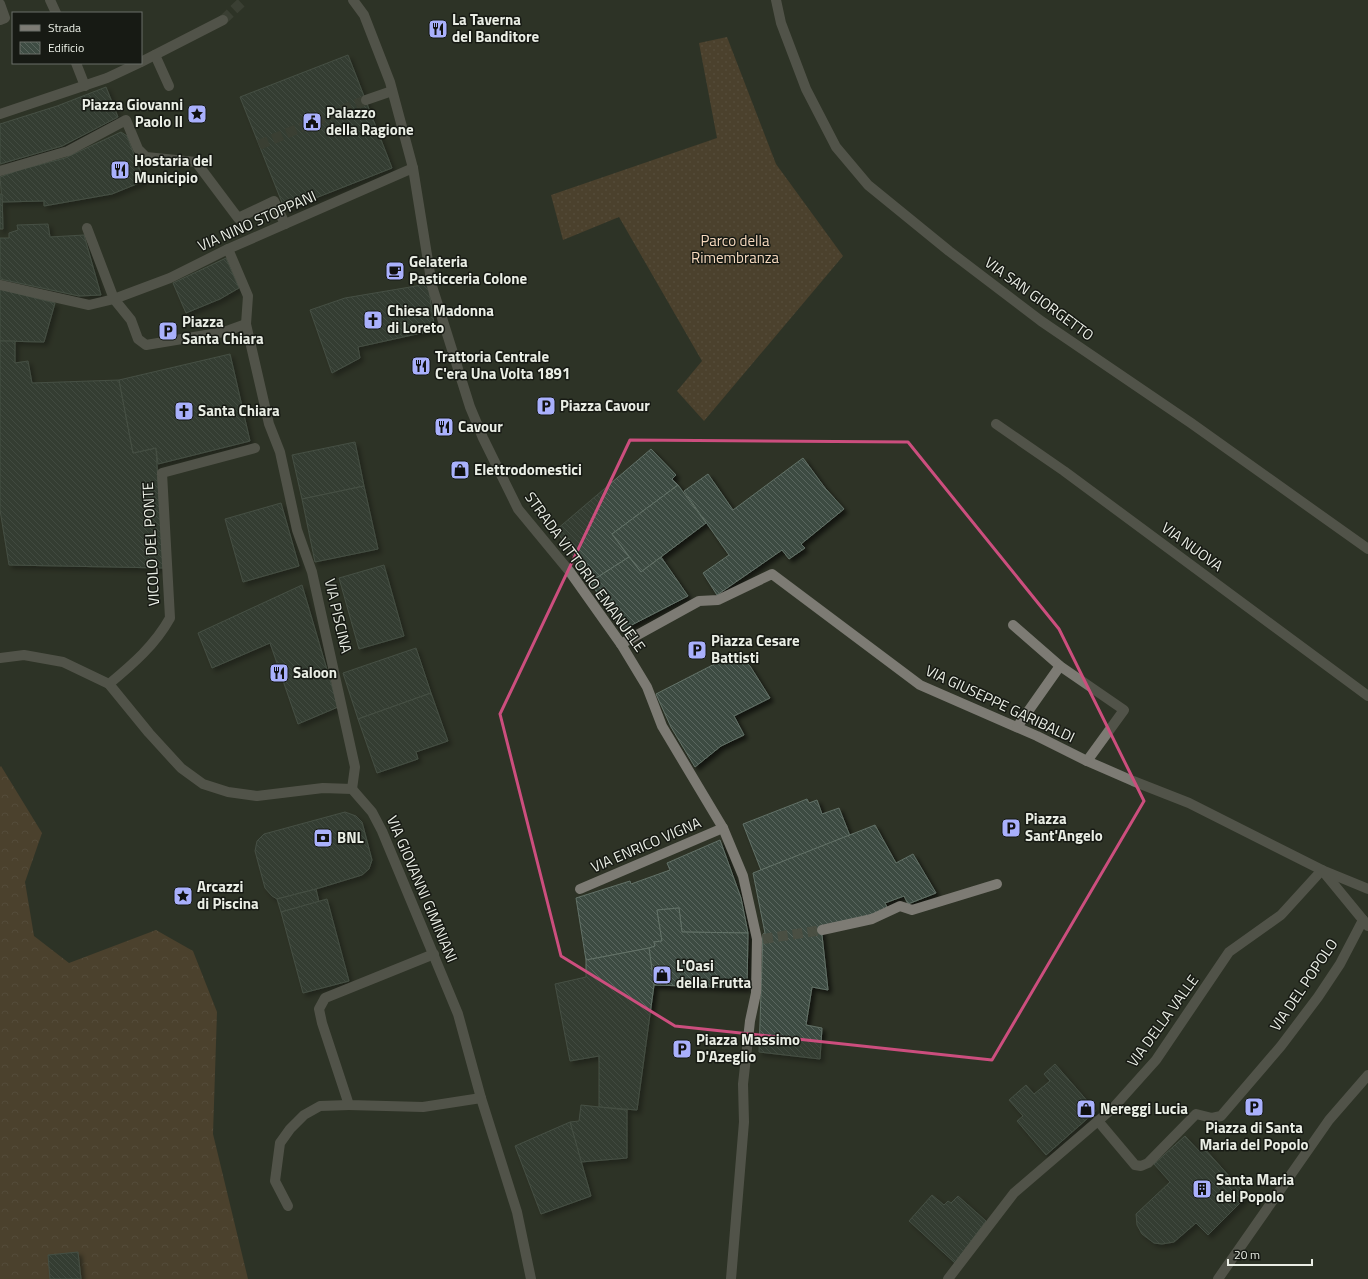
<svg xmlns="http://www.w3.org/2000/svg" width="1368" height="1279" font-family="'Titillium Web',sans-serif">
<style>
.grass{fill:url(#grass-dots)}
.forest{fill:url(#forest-crowns)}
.building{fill:url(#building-back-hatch);stroke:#627167;filter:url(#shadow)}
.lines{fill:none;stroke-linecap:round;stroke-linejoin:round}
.minor-tunnel{stroke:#4a4f43;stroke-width:10;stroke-dasharray:10 5;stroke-linecap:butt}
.minor{stroke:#7d7b74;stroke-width:10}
.marked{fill:none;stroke:#cc4e7e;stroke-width:3;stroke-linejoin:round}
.labels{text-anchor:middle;stroke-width:3;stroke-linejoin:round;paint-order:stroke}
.poi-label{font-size:15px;font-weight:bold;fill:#eaeee5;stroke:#171a14;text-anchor:start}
.street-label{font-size:15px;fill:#eaeee5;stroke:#171a14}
.park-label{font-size:15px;fill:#f6d9be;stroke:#171a14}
</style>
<defs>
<pattern id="grass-dots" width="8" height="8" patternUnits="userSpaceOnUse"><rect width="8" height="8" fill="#6f5235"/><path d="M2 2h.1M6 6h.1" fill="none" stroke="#846b52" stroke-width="1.8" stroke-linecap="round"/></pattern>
<pattern id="forest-crowns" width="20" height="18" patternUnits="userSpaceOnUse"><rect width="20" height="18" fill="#6f5235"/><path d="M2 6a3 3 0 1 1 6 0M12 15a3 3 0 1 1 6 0" fill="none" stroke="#846b52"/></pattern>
<pattern id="building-back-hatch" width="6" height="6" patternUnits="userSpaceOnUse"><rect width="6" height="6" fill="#3e4c43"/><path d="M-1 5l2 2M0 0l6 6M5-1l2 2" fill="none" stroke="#5a665e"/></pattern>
<filter id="shadow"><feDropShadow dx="3.5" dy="3.5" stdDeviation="2" flood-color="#0009"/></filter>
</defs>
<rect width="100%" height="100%" fill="#2e3326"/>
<path class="grass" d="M727,37L776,164L843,256L704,421L677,391L702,361L619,217L563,240L551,195L717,138L699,43Z"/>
<path class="forest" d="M1,766L42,833L25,882L34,936L69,963L156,930L193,951L217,1012L213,1134L248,1279H0V767Z"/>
<g class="building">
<path d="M348,55L392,168L285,210L240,97Z"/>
<path d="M106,87L118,117L62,146L0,164V124L57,106Z"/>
<path d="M121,132L127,136L144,181L112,194L44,206V201L2,202L0,177L19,170L65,158Z"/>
<path d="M0,194H2L3,229H0Z"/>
<path d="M48,224L50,237L84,235L101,295L79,296L0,279V238H9V233L18,230L17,225Z"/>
<path d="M226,258L239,288L220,299L186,313L173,283Z"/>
<path d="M428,284L435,330L358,347L360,358L332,373L310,310L345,298Z"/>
<path d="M0,289L55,303L44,342L0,341Z"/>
<path d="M0,341H15V363L28,361L32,383L119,380L133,453L156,448L163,568L9,565L0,510Z"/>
<path d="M230,354L250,441L158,464L156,448L133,453L119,380Z"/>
<path d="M355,442L364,486L302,499L292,455Z"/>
<path d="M651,449L676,475L672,479L678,485L612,534L629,557L590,582L556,530Z"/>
<path d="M803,458L825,488L844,509L801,544L805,548L789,559L782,550L717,595L703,573L729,555L684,491L708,474L733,510Z"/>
<path d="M678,485L706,523L641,572L612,534Z"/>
<path d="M364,486L378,549L315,562L302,499Z"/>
<path d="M281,503L299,566L243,582L225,519Z"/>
<path d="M629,557L641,572L661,557L688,596L622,630L590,582Z"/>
<path d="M384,565L404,636L359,649L339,578Z"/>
<path d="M302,585L338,707L298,724L270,643L212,668L198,633Z"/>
<path d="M416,648L431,693L358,719L343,673Z"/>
<path d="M736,653L750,666L770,698L734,716L744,735L721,746L695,767L671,727L656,694Z"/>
<path d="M431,693L448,741L416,752L418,759L377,773L358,719Z"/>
<path d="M807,799L809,803L817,800L822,814L839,808L850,836L761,870L743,824Z"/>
<path d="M345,812L356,816L362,822L372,860L369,869L362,875L316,889L277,899L272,896L265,888L255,851L257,841L264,834Z"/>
<path d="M875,825L896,863L913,854L936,893L908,904L904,896L885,903L887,907L881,911L864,917L821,926L828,990L812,987L806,1025L822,1028L820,1059L759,1052L763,934L765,933L753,873Z"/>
<path d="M720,840L741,898L748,933L682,932L679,908L657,910L662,941L654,942L655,946L649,948L586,960L576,898L630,881L631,884L670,870L667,863Z"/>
<path d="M316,889L319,902L281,912L277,899Z"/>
<path d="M327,899L349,981L303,993L281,912Z"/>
<path d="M679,908L682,932L748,933L747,988L654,985L649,948L655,946L654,942L662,941L657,910Z"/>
<path d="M649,948L654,985L637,1110L599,1107V1056L570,1061L555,984L586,977V960Z"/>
<path d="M1055,1064L1096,1111L1046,1155L1017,1121L1023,1116L1009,1100L1026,1085L1034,1094L1050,1081L1044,1074Z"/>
<path d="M581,1105L627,1110V1158L581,1162L570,1122L579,1121Z"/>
<path d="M570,1122L591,1196L541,1214L515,1146Z"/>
<path d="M1185,1136L1199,1151L1203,1147L1247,1196L1208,1235L1196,1223L1174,1242L1162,1244L1154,1243L1142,1234L1137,1225L1136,1214L1170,1182L1154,1164Z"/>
<path d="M932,1195L944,1205L948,1201L951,1203L958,1196L986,1221L955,1263L909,1221Z"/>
<path d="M78,1252L81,1279H50L48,1255Z"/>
</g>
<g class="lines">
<g class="minor-tunnel">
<path d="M223,20L244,0"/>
<path d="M259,145L366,100"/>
<path d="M763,939L822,930"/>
</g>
<g class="minor">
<path d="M50,0L56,13"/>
<path d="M353,0L364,15L390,82L413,168L432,286L470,407L483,438L518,509L570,572L621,644L647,687L662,726L723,828L743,876L757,939L756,993L750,1021L743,1084L744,1122L731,1279"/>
<path d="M776,0L781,23L806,89L836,147L868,185L949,251L1041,321L1191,423L1368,549"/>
<path d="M0,4L5,18L0,20"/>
<path d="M155,55L169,86"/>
<path d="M141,62L223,20"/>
<path d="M76,63L85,86"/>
<path d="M366,100L392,91"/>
<path d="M0,114L107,78L139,63"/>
<path d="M0,171L68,151L126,120L138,149L146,157L196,162L238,218L274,201L285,224"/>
<path d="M87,228L114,299L131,320L138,339L146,345L224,332L246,324"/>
<path d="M228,249L248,296L246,324L269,424L280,452L297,530L312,572L355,767L352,789"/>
<path d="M0,285L89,305L114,299L170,278L228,249L413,168"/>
<path d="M996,424L1064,471L1368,696"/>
<path d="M1013,625L1060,666L1124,710L1087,761"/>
<path d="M621,644L699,601L718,600L772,574L920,685L1037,736L1087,761L1133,781L1189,803L1322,870L1368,926"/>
<path d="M0,658L24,655L63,662L109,684L149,733L181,768L203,784L228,792L257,796L323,788L352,789L372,812L382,831L458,1014L481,1098L517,1212L531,1279"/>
<path d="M109,684C133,664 155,645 170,618L162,473L255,448"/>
<path d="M1017,727L1060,666"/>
<path d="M580,889L723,828"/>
<path d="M822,930L872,919L900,906L912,910L997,884"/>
<path d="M434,954L325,998L319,1009L322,1023L349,1105L423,1107L481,1098"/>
<path d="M1098,1121L1135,1165L1141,1166L1148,1163L1196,1114L1212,1118L1221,1116L1281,1046L1318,997L1340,964L1363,920"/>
<path d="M288,1206L275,1181L280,1143L290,1129L304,1115L320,1106L349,1105"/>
<path d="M948,1279L1014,1193L1113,1108L1156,1060L1229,952L1281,915L1322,870L1368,889"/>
<path d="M1218,1279L1329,1120L1368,1075"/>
</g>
</g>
<path d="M0 0H1368V1279H0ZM630,440L908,442L1059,629L1144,801L992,1060L675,1026L561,956L500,714Z" fill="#2e3326" fill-opacity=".55" fill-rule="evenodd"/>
<path class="marked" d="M630,440L908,442L1059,629L1144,801L992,1060L675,1026L561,956L500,714Z"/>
<defs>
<g id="restaurant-square" transform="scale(1)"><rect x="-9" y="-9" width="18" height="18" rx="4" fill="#a9b0fc" stroke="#171a14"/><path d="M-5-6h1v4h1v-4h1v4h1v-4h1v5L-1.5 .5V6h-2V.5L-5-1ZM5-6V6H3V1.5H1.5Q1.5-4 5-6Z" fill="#111"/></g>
<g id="sight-square" transform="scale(1)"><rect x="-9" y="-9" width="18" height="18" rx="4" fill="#a9b0fc" stroke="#171a14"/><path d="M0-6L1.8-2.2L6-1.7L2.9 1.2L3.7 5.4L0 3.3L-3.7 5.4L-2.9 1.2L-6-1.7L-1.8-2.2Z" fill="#111"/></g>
<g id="civic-square" transform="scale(1)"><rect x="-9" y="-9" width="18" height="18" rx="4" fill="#a9b0fc" stroke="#171a14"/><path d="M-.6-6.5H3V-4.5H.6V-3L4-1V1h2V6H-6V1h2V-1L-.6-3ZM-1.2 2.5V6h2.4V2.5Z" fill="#111"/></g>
<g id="cafe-square" transform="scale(1)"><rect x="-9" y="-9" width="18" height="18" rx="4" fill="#a9b0fc" stroke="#171a14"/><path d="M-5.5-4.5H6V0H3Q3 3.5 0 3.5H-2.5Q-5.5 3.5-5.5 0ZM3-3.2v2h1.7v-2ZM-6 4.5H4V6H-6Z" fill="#111"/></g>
<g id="church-square" transform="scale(1)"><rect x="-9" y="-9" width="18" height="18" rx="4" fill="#a9b0fc" stroke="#171a14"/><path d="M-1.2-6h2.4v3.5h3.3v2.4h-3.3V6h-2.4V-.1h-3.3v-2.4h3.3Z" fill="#111"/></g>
<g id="parking-square" transform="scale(1)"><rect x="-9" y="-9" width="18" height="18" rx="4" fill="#a9b0fc" stroke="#171a14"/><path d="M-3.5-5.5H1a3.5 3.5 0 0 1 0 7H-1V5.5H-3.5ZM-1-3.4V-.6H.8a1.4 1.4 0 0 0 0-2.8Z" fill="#111"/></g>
<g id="shop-square" transform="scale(1)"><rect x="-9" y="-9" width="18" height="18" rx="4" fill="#a9b0fc" stroke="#171a14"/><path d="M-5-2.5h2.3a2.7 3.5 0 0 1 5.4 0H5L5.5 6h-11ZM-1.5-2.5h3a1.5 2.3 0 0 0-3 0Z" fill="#111"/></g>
<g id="bank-square" transform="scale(1)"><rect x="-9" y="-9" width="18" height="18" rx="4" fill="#a9b0fc" stroke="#171a14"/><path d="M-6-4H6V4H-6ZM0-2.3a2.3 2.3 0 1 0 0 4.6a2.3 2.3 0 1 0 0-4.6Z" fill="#111"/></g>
<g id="building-square" transform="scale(1)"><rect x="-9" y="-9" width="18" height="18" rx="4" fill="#a9b0fc" stroke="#171a14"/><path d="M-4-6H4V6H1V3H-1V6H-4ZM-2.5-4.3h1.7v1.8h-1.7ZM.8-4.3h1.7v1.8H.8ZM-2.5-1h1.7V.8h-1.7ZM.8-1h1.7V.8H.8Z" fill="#111"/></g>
</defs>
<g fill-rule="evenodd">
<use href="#restaurant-square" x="438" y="29"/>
<use href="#sight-square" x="197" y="114"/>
<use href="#civic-square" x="312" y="122"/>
<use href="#restaurant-square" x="120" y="170"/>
<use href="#cafe-square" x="395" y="271"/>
<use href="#church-square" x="373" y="320"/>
<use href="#parking-square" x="168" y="331"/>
<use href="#restaurant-square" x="421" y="366"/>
<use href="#parking-square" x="546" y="406"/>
<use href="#church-square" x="184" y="411"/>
<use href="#restaurant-square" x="444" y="427"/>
<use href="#shop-square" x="460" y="470"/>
<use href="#parking-square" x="697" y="650"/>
<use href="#restaurant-square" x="279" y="673"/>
<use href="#parking-square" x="1011" y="828"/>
<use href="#bank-square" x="323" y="838"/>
<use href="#sight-square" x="183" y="896"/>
<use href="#shop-square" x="662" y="975"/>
<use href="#parking-square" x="682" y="1049"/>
<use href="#parking-square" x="1254" y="1107"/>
<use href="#shop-square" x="1086" y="1109"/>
<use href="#building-square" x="1202" y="1189"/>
</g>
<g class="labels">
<g class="poi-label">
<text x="452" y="25">La Taverna<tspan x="452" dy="17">del Banditore</tspan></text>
<text x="183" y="110" text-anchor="end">Piazza Giovanni<tspan x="183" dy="17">Paolo II</tspan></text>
<text x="326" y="118">Palazzo<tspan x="326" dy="17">della Ragione</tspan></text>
<text x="134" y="166">Hostaria del<tspan x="134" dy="17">Municipio</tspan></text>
<text x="409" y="267">Gelateria<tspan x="409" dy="17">Pasticceria Colone</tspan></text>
<text x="387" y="316">Chiesa Madonna<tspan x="387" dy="17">di Loreto</tspan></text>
<text x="182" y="327">Piazza<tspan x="182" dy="17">Santa Chiara</tspan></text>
<text x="435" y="362">Trattoria Centrale<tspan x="435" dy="17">C'era Una Volta 1891</tspan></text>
<text x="560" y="411">Piazza Cavour</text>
<text x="198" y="416">Santa Chiara</text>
<text x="458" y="432">Cavour</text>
<text x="474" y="475">Elettrodomestici</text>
<text x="711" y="646">Piazza Cesare<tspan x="711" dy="17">Battisti</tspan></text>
<text x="293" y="678">Saloon</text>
<text x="1025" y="824">Piazza<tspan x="1025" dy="17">Sant'Angelo</tspan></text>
<text x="337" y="843">BNL</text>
<text x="197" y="892">Arcazzi<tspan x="197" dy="17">di Piscina</tspan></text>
<text x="676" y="971">L'Oasi<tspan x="676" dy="17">della Frutta</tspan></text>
<text x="696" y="1045">Piazza Massimo<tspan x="696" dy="17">D'Azeglio</tspan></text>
<text x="1100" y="1114">Nereggi Lucia</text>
<text x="1254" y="1133" text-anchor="middle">Piazza di Santa<tspan x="1254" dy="17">Maria del Popolo</tspan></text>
<text x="1216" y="1185">Santa Maria<tspan x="1216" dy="17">del Popolo</tspan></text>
</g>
<g class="street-label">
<text transform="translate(257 221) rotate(-24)" y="5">VIA NINO STOPPANI</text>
<text transform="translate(1039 299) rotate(36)" y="5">VIA SAN GIORGETTO</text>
<text transform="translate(151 544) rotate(-93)" y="5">VICOLO DEL PONTE</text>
<text transform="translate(1192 547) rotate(36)" y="5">VIA NUOVA</text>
<text transform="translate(585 572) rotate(54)" y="5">STRADA VITTORIO EMANUELE</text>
<text transform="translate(338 616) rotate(77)" y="5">VIA PISCINA</text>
<text transform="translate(1000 704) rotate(25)" y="5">VIA GIUSEPPE GARIBALDI</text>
<text transform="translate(646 845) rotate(-23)" y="5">VIA ENRICO VIGNA</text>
<text transform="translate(422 889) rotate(67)" y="5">VIA GIOVANNI GIMINIANI</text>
<text transform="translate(1304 985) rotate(-56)" y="5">VIA DEL POPOLO</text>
<text transform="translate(1163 1021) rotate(-54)" y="5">VIA DELLA VALLE</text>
</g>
<g class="park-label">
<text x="735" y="246">Parco della<tspan x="735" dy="17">Rimembranza</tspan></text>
</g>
</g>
<rect x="12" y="12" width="130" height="52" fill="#171a14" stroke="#6b6f68"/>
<rect x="20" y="25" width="20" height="6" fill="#7d7b74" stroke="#6b6f68"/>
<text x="48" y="32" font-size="12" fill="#eaeee5">Strada</text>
<rect x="20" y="42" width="20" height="12" fill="url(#building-back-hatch)" stroke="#6b6f68"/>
<text x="48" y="52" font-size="12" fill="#eaeee5">Edificio</text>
<path d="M1228 1259v6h84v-6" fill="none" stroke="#eaeee5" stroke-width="2"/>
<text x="1234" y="1259" font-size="12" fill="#eaeee5" stroke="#171a14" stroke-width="3" paint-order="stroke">20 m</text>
</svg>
